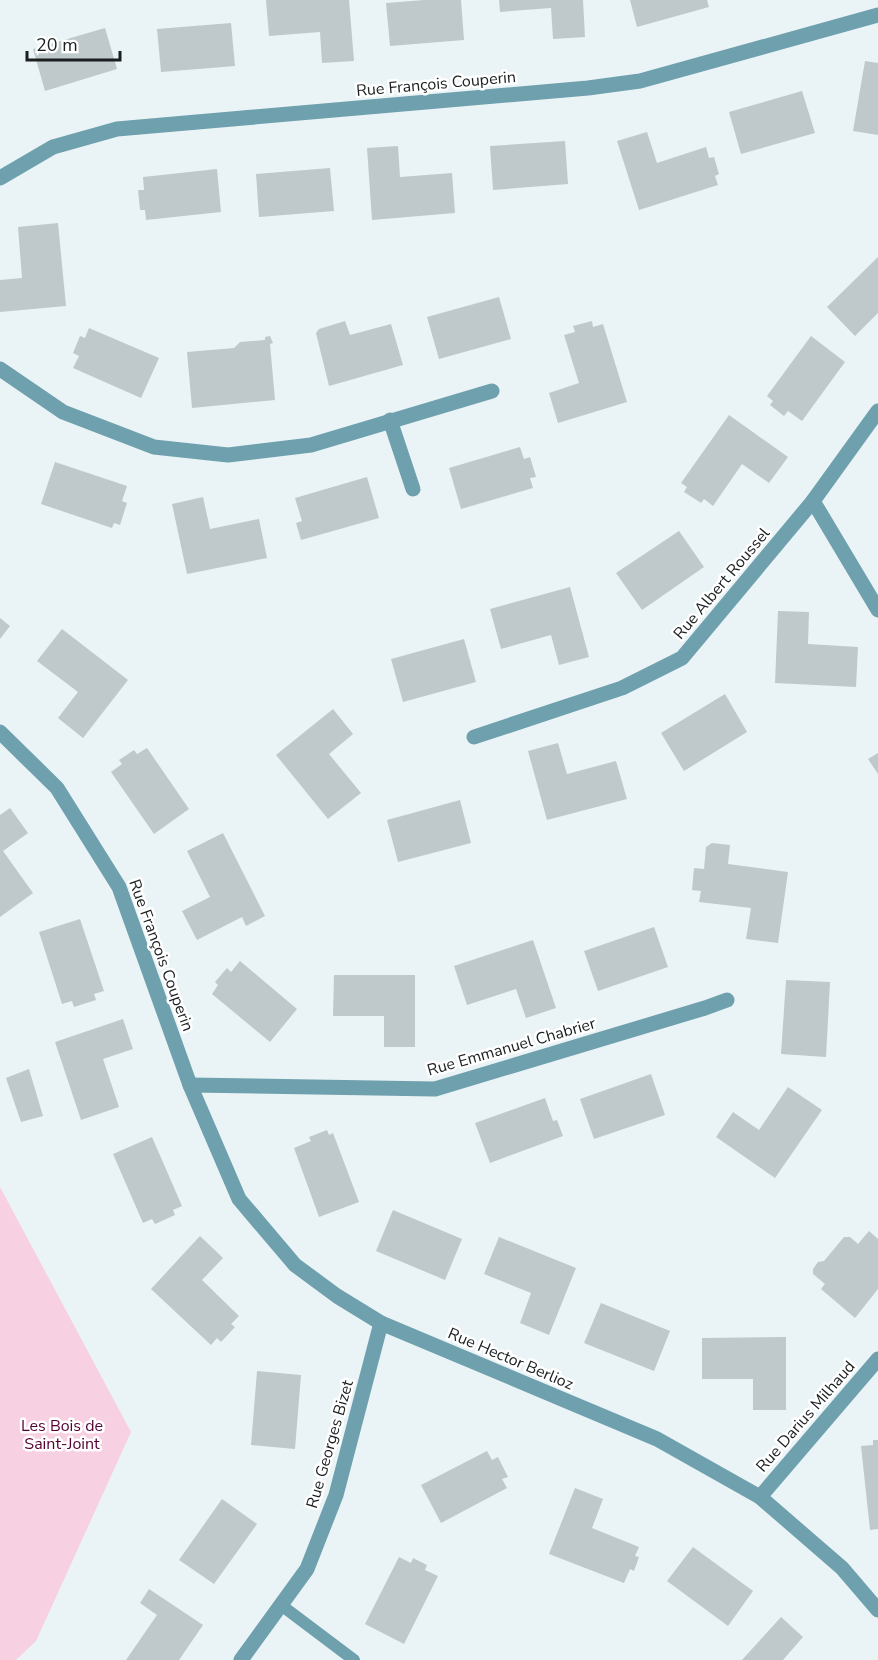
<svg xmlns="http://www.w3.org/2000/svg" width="878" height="1660" font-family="'Nunito Sans',sans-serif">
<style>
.green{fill:#f7d1e1}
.building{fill:#bfc9cc}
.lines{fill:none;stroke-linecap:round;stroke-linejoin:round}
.service{stroke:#6fa0ad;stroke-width:12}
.minor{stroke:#6fa0ad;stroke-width:15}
.labels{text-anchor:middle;stroke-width:5;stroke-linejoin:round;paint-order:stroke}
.street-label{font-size:16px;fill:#1b1f20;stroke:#fff}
.park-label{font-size:16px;fill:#540033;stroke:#fff}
</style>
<rect width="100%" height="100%" fill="#eaf4f7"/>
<path class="green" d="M0,1187L131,1432L36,1641L16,1660H0Z"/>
<g class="building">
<path d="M266,0H349L354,61L322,63L320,32L269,36Z"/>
<path d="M424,0H461L464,40L390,46L386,3Z"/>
<path d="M499,0H583L585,37L553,39L551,8L500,12Z"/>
<path d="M630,0H707L709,7L637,27Z"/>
<path d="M231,23L235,66L161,72L157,29Z"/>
<path d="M105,28L117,69L45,91L33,49Z"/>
<path d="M865,61L878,63V135L853,131Z"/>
<path d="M802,91L815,133L741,154L729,112Z"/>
<path d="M647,132L657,163L706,147L709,158L714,157L719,174L715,176L718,185L639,210L617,141Z"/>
<path d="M565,141L568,184L493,190L490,146Z"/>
<path d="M398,146L400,177L452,173L455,213L372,220L367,148Z"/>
<path d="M330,168L334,211L259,217L256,174Z"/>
<path d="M217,169L221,212L146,220L145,210H140L138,190H144L143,177Z"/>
<path d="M58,223L66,306L0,312V280L22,278L18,227Z"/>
<path d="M878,257V313L855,336L827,307Z"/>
<path d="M499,297L511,339L439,359L427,317Z"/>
<path d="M345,321L350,335L391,324L403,365L329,386L316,333L319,329Z"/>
<path d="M592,321L593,327L603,324L627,402L558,423L549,393L579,383L564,335L575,332L573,326Z"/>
<path d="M89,328L159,358L141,398L73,368L79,356L73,353L80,336L85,338Z"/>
<path d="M270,336L273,343L270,344L275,400L192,408L187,352L234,348L240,342L265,340V337Z"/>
<path d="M811,336L845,362L802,421L788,411L784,416L770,405L773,401L767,396Z"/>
<path d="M729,415L788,457L769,483L742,464L713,506L704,499L701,503L684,492L687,487L681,483Z"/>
<path d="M520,447L524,459L530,457L536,477L530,478L533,488L461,509L449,468Z"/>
<path d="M55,462L127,486L122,501L127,503L120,525L114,523L112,528L41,504Z"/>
<path d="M367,477L379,518L301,540L296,523L302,521L295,498Z"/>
<path d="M203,497L210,529L259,519L267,558L187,574L172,504Z"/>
<path d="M679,531L704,567L642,610L616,573Z"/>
<path d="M570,587L589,657L559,665L551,635L501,649L490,609Z"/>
<path d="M778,611L809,612L808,644L858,647L856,687L775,683Z"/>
<path d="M0,618L10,626L0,639Z"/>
<path d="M62,629L128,680L83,738L58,718L78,692L37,661Z"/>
<path d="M464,639L476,682L403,702L391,659Z"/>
<path d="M725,694L747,732L684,771L661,733Z"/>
<path d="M333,709L353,734L329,754L361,793L328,819L276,755Z"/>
<path d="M558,743L567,774L616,761L627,799L547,820L528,751Z"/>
<path d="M147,748L189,809L154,834L111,772L122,764L119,760L134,750L137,754Z"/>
<path d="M878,753V774L868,759Z"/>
<path d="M460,800L471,843L398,862L387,820Z"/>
<path d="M10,808L28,833L3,851L33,893L0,917V815Z"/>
<path d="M223,833L265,916L246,926L242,917L197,940L182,911L210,897L187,851Z"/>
<path d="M712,843L730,845L728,864L788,872L778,943L746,939L751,908L699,902L701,891L692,890L694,868L704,869L706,847Z"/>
<path d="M80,919L104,991L94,994L96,1000L74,1007L72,1001L62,1004L39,932Z"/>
<path d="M654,927L668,967L598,991L584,951Z"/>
<path d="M533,940L556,1008L526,1018L516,989L467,1005L454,966Z"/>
<path d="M240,961L297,1009L270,1042L212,994L218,985L215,982L227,968L231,972Z"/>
<path d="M334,975H415V1047H384V1016H333Z"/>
<path d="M786,980L830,982L826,1057L781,1054Z"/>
<path d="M123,1019L133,1049L103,1059L119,1107L81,1120L55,1042Z"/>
<path d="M29,1069L43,1116L21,1122L6,1078Z"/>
<path d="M651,1074L665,1115L594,1139L580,1099Z"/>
<path d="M788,1087L822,1110L775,1178L716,1137L733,1112L759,1130Z"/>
<path d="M545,1098L553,1121L557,1120L563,1136L490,1163L475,1123Z"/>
<path d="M327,1130L329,1135L333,1133L359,1202L319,1217L294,1148L311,1141L309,1137Z"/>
<path d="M152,1137L182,1206L173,1210L175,1215L155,1224L152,1219L143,1223L113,1154Z"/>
<path d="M393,1210L462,1239L445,1280L376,1251Z"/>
<path d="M869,1231L878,1239V1289L855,1318L821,1289L825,1284L813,1274V1269L818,1262L824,1261L844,1237H850L858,1244Z"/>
<path d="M200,1236L223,1258L202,1280L239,1316L231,1324L235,1327L221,1342L217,1338L211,1345L151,1289Z"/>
<path d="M499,1237L576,1268L549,1335L520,1323L531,1293L484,1274Z"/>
<path d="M601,1303L670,1331L654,1371L584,1343Z"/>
<path d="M786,1337V1410H753V1379H702V1338Z"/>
<path d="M257,1371L301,1375L295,1449L251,1445Z"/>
<path d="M873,1440H878V1529L870,1530L861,1446L873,1445Z"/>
<path d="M487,1451L492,1460L498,1457L508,1477L502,1479L507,1488L441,1523L421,1485Z"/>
<path d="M575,1488L603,1499L592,1528L639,1547L635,1556L639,1557L634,1571L630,1569L624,1583L549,1554Z"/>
<path d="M222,1499L257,1524L214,1584L179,1560Z"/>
<path d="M693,1547L753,1591L728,1626L667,1581Z"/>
<path d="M399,1557L411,1563L413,1558L427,1565L425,1570L438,1576L404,1644L365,1624Z"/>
<path d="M149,1589L203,1625L179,1660H126L157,1615L140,1603Z"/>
<path d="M781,1617L803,1637L783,1660H742Z"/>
</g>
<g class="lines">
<path class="service" d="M281,1605L354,1660"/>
<g class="minor">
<path d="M0,178L53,147L117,129L588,88L640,81L878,15"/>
<path d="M0,369L63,412L154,447L228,455L311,445L492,391"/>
<path d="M390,420L413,489"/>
<path d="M813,501L878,610"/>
<path d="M0,732L57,788L119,887L190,1085L239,1199L295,1265L337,1296L381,1323L657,1439L760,1497L842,1568L878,1610"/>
<path d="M474,737L622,688L682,658L813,501L878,411"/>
<path d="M190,1085L435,1089L705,1008L727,1000"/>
<path d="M760,1497L878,1359"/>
<path d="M241,1660L307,1569L336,1495L381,1323"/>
</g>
</g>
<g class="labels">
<g class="street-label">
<text transform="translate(436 83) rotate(-5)" y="6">Rue François Couperin</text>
<text transform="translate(721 583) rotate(-50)" y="6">Rue Albert Roussel</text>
<text transform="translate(162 955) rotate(70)" y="6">Rue François Couperin</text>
<text transform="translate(511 1046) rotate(-16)" y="6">Rue Emmanuel Chabrier</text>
<text transform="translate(511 1358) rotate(23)" y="6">Rue Hector Berlioz</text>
<text transform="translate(805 1416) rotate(-49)" y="6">Rue Darius Milhaud</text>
<text transform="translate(329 1444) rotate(-74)" y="6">Rue Georges Bizet</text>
</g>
<g class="park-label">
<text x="62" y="1431">Les Bois de<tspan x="62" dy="18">Saint-Joint</tspan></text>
</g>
</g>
<path d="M27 51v9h93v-9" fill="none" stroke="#1b1f20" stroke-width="3"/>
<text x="36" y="51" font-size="18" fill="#1b1f20" stroke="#ffffff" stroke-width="4.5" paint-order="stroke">20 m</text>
</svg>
